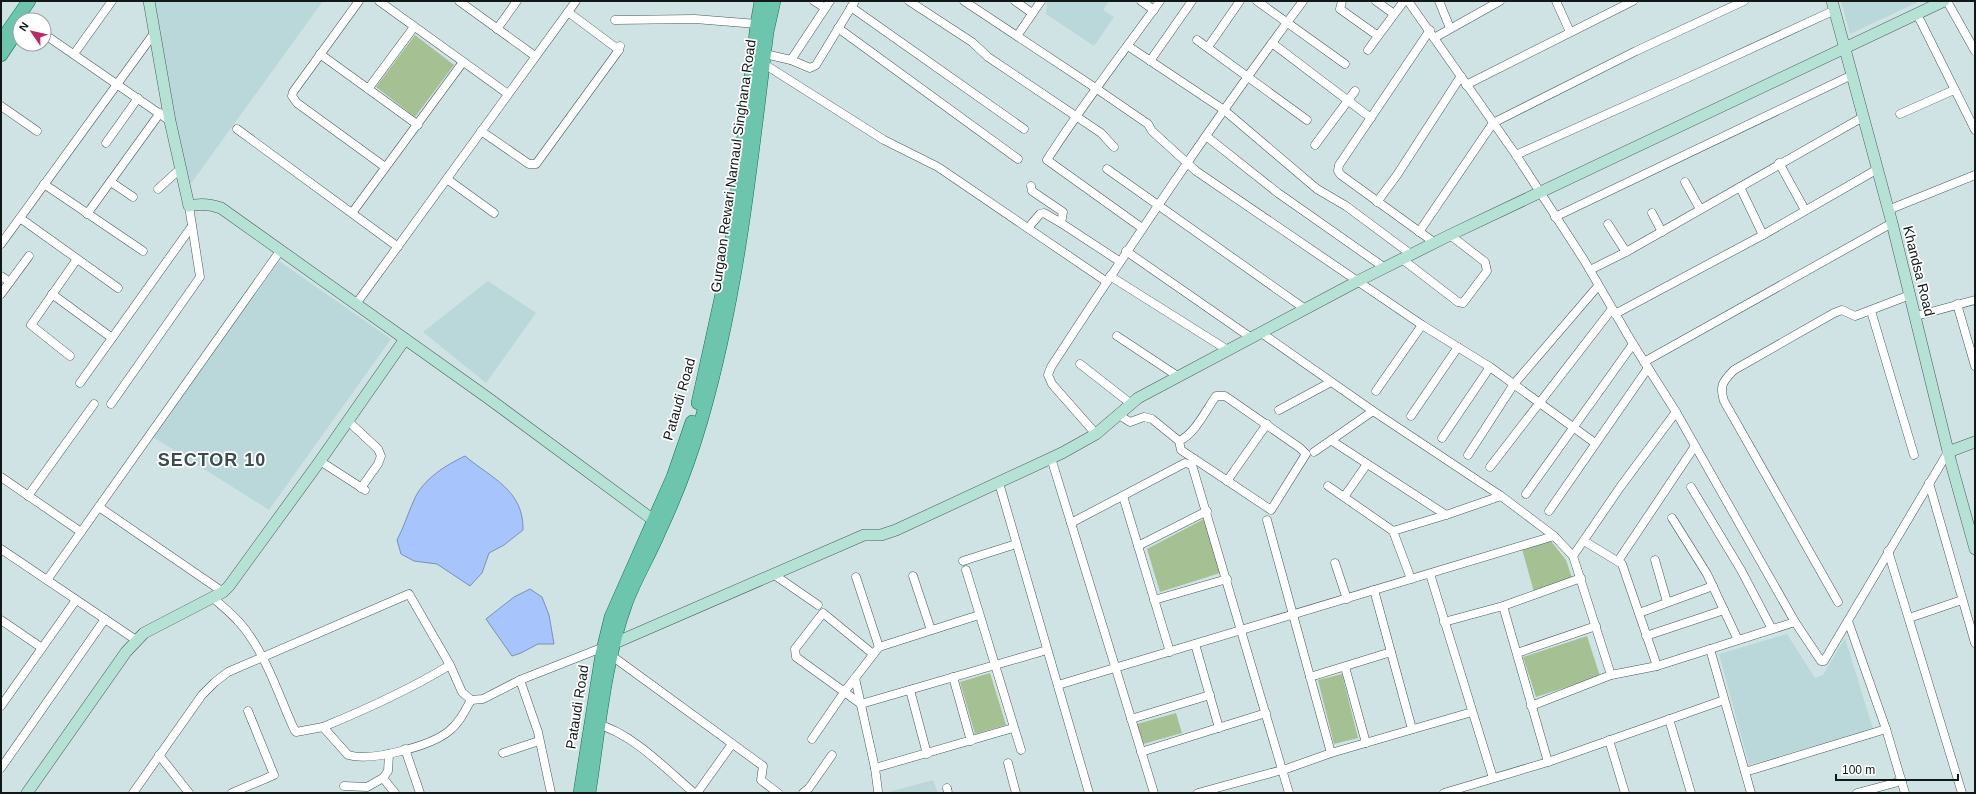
<svg xmlns="http://www.w3.org/2000/svg" width="1976" height="794" font-family="Helvetica,sans-serif">
<style>
.built{fill:#bad8d9}
.green{fill:#a5c194}
.water{fill:#a7c4fd;stroke:#7a90b8}
.lines{fill:none;stroke-linecap:round;stroke-linejoin:round}
.street-casing{stroke:#485a5b;stroke-width:9}
.secondary-casing{stroke:#485a5b;stroke-width:12}
.primary-casing{stroke:#0e7055;stroke-width:14}
.street{stroke:#fff;stroke-width:8}
.secondary{stroke:#b6e2d6;stroke-width:11}
.primary{stroke:#6dc5ad;stroke-width:13}
.labels{text-anchor:middle;stroke-width:3.5;stroke-linejoin:round;paint-order:stroke}
.street-label{font-size:14px;fill:#111818;stroke:#fff}
.district-label{font-size:18px;font-weight:bold;letter-spacing:1px;fill:#3a4c4c;stroke:#fff}
</style>
<rect width="100%" height="100%" fill="#cfe3e4"/>
<g class="built">
<path d="M154,1H323L187,189Z"/>
<path d="M1047,1H1109L1103,10L1114,17L1094,46L1046,14Z"/>
<path d="M1841,1H1920L1850,34Z"/>
<path d="M279,261L391,339L269,510L153,437Z"/>
<path d="M488,281L536,313L486,383L423,332Z"/>
<path d="M1787,634L1815,678L1823,675L1845,638L1873,729L1749,765L1719,654Z"/>
<path d="M933,780L938,793H885Z"/>
</g>
<g class="green">
<path d="M415,35L454,65L415,117L376,87Z"/>
<path d="M1204,519L1220,573L1160,592L1147,549Z"/>
<path d="M1550,540L1566,560L1573,581L1534,592L1522,549Z"/>
<path d="M1587,636L1600,676L1536,697L1523,657Z"/>
<path d="M990,673L1006,725L975,734L960,682Z"/>
<path d="M1342,674L1358,738L1334,744L1318,680Z"/>
<path d="M1176,713L1182,733L1143,744L1137,724Z"/>
</g>
<g class="water">
<path d="M465,456C491,478 524,490 523,530L504,545L489,553L482,573L470,586L437,564L414,561L401,554L397,540C404,527 408,513 414,500C423,479 446,465 465,456Z"/>
<path d="M530,589L542,597L549,615L554,644H538L521,653L512,656L486,619L514,597Z"/>
</g>
<g class="lines">
<g class="street-casing">
<g id="street">
<path d="M359,1L293,92L292,96L297,103L385,167"/>
<path d="M379,1L508,94"/>
<path d="M459,1L535,56"/>
<path d="M814,1L825,8"/>
<path d="M909,1L972,42L988,57L1101,133L1114,147"/>
<path d="M964,1L1097,89L1148,124L1152,131L1196,171L1422,325L1490,367L1595,443"/>
<path d="M1015,1L1032,13"/>
<path d="M1141,1L1154,10"/>
<path d="M1257,1L1345,64"/>
<path d="M1342,1L1340,9L1378,36L1368,50"/>
<path d="M1376,1L1394,14"/>
<path d="M1408,1L1516,155L1584,260L1633,344L1676,412L1795,622L1821,661H1824L1948,452"/>
<path d="M1439,1L1450,28"/>
<path d="M1556,1L1570,32"/>
<path d="M1947,1L1975,51"/>
<path d="M851,7L1024,129"/>
<path d="M568,12L619,50"/>
<path d="M1917,14L1975,130"/>
<path d="M615,20L695,19L757,24"/>
<path d="M838,28L1018,159"/>
<path d="M497,29L517,1"/>
<path d="M1430,30L1339,165L1338,171L1341,175L1435,243"/>
<path d="M44,34L170,121"/>
<path d="M1017,36L1041,1"/>
<path d="M1378,36L1404,1"/>
<path d="M1434,38L1500,1"/>
<path d="M1197,40L1307,120"/>
<path d="M1272,43L1371,118"/>
<path d="M1128,46L1224,110L1317,189L1346,206L1412,255"/>
<path d="M1208,47L1240,1"/>
<path d="M74,54L112,1"/>
<path d="M320,54L418,125"/>
<path d="M765,54L791,60L830,1"/>
<path d="M791,60L810,68L816,65L855,1"/>
<path d="M1150,61L1192,1"/>
<path d="M764,64L884,140L938,167L1107,282"/>
<path d="M1466,85L1633,1"/>
<path d="M368,89L414,27"/>
<path d="M1,106L37,131"/>
<path d="M1900,114L1954,90"/>
<path d="M237,129L398,247"/>
<path d="M481,131L529,164H536L619,50L620,46"/>
<path d="M1206,136L1278,193L1385,268"/>
<path d="M106,143L138,98"/>
<path d="M1315,145L1355,91"/>
<path d="M1516,155L1685,79L1835,10"/>
<path d="M1779,163L1805,210"/>
<path d="M1107,169L1305,309"/>
<path d="M447,179L494,213"/>
<path d="M111,182L133,197"/>
<path d="M1685,182L1700,209"/>
<path d="M44,184L143,251"/>
<path d="M1031,186L1032,191L1063,212L1061,223L1119,261"/>
<path d="M1740,187L1763,235"/>
<path d="M158,189L180,169"/>
<path d="M1377,202L1397,175L1461,76"/>
<path d="M1888,210L1975,175"/>
<path d="M352,213L463,62"/>
<path d="M1652,213L1662,232"/>
<path d="M87,214L160,113"/>
<path d="M1555,217L1852,75"/>
<path d="M20,218L118,288"/>
<path d="M1608,224L1626,252"/>
<path d="M1028,228L1040,214L1044,213L1061,223"/>
<path d="M1142,228L1047,160C1082,105 1122,54 1160,1"/>
<path d="M1419,232L1493,123L1636,51L1744,1"/>
<path d="M1,244L155,32"/>
<path d="M1126,251L1250,337"/>
<path d="M1402,259L1458,302L1463,303L1487,271L1485,262L1450,235"/>
<path d="M1590,270L1626,252L1863,117"/>
<path d="M1,276L10,282"/>
<path d="M1110,276L1226,349"/>
<path d="M1,294L29,256"/>
<path d="M52,294L112,338"/>
<path d="M356,304L576,1"/>
<path d="M1957,304L1975,366"/>
<path d="M1871,311L1914,455"/>
<path d="M1615,314L1763,235L1876,170"/>
<path d="M1916,316L1975,300"/>
<path d="M1260,332L1373,411L1501,496L1554,536L1573,556L1611,675"/>
<path d="M1117,336L1179,377"/>
<path d="M70,356L31,325L77,259"/>
<path d="M1644,362L1892,223"/>
<path d="M1080,364L1130,403"/>
<path d="M80,383L192,226"/>
<path d="M1376,391L1422,325"/>
<path d="M111,404L200,277L189,206"/>
<path d="M1279,410L1331,382"/>
<path d="M1119,415L1130,422L1144,417L1152,419L1179,441C1195,434 1206,410 1216,396H1225L1300,448L1306,454L1271,510L1181,450L1179,441"/>
<path d="M1411,416L1458,347"/>
<path d="M348,421L378,449L381,456L378,464L361,488"/>
<path d="M1096,434L1052,384L1048,375L1051,367C1132,243 1214,120 1303,1"/>
<path d="M1442,438L1490,367"/>
<path d="M1332,441L1446,515"/>
<path d="M1314,452L1373,411"/>
<path d="M1468,455L1514,384L1598,286"/>
<path d="M1051,458L1154,793"/>
<path d="M320,461L365,490"/>
<path d="M1490,467L1612,309"/>
<path d="M1,477L81,532"/>
<path d="M1227,481L1267,424"/>
<path d="M999,483L1089,793"/>
<path d="M1929,483L1975,643"/>
<path d="M1328,486L1393,531L1411,579"/>
<path d="M1691,487L1741,570L1772,629"/>
<path d="M1526,494L1633,344"/>
<path d="M28,496L94,404"/>
<path d="M1123,496L1170,652"/>
<path d="M1344,497L1367,464"/>
<path d="M99,507L223,592"/>
<path d="M1549,511L1648,368"/>
<path d="M1672,518L1707,574L1738,640"/>
<path d="M1267,520L1331,753"/>
<path d="M1071,523L1185,463L1192,465L1289,793"/>
<path d="M1393,531L1446,515L1501,496"/>
<path d="M1584,541L1622,564L1657,666"/>
<path d="M1138,546L1207,511"/>
<path d="M1,549L136,640"/>
<path d="M1888,551L1962,793"/>
<path d="M1573,556L1621,486L1676,412"/>
<path d="M1655,560L1667,602"/>
<path d="M963,561L1016,544"/>
<path d="M1618,561L1695,446"/>
<path d="M1335,563L1347,599"/>
<path d="M966,570L1021,750"/>
<path d="M773,574L818,605"/>
<path d="M1430,574L1493,778"/>
<path d="M913,576L931,630"/>
<path d="M856,577L879,647"/>
<path d="M47,580L280,251"/>
<path d="M1374,590L1412,729"/>
<path d="M212,597C221,605 231,613 239,622C265,651 278,694 294,729L296,732L323,727L348,755C371,762 431,746 449,731C459,723 465,711 471,700"/>
<path d="M1154,600L1227,579"/>
<path d="M1838,602L1724,401C1719,386 1723,381 1734,370L1834,313L1842,310L1855,316L1910,295"/>
<path d="M1503,606L1548,762"/>
<path d="M1639,613L1713,586"/>
<path d="M1909,618L1962,600"/>
<path d="M1,620L42,648"/>
<path d="M1848,621L1886,729L1905,793"/>
<path d="M1444,622L1503,606L1581,578"/>
<path d="M1646,636L1724,610"/>
<path d="M1195,644L1219,728"/>
<path d="M1710,649L1751,793"/>
<path d="M1517,653L1596,626"/>
<path d="M873,654L823,613L795,649L796,657L861,704L1047,650"/>
<path d="M612,656L763,766L761,780L778,793"/>
<path d="M1345,667L1366,743"/>
<path d="M953,677L971,741"/>
<path d="M1310,677L1391,652"/>
<path d="M855,678L875,768L878,791"/>
<path d="M520,680L538,732L551,793"/>
<path d="M1058,685L1554,536"/>
<path d="M910,690L927,754"/>
<path d="M1,706L76,600"/>
<path d="M1531,706L1611,675L1657,666L1795,622"/>
<path d="M1131,719L1210,695"/>
<path d="M1669,719L1691,793"/>
<path d="M596,724C631,732 667,770 694,793"/>
<path d="M323,727C367,709 409,690 450,665"/>
<path d="M812,739L845,691L879,647L979,615"/>
<path d="M1609,740L1625,793"/>
<path d="M405,749L420,793"/>
<path d="M1141,752L1266,713"/>
<path d="M503,753L539,741"/>
<path d="M159,755L189,793"/>
<path d="M1008,763L1016,793"/>
<path d="M1,768L105,619"/>
<path d="M875,768L1013,728"/>
<path d="M1286,769L1331,753L1472,712"/>
<path d="M1745,772L1886,729"/>
<path d="M383,778L395,793"/>
<path d="M344,786L367,787L383,778L388,771L389,754"/>
<path d="M947,788L948,793"/>
<path d="M133,793L202,695L215,682L228,672L409,594L450,665L462,692L471,700L483,699L520,680L604,647"/>
<path d="M232,793L274,775L248,711"/>
<path d="M697,793L732,744"/>
<path d="M803,793L809,788L832,755"/>
<path d="M1198,793L1282,770"/>
<path d="M1444,793L1548,762L1724,700"/>
<path d="M1857,793L1902,781"/>
</g>
</g>
<g class="secondary-casing">
<g id="secondary">
<path d="M149,1L170,121L189,206C201,203 210,204 221,208L488,398L660,525"/>
<path d="M1832,1L1892,223L1951,463L1975,549"/>
<path d="M1948,452L1975,442"/>
<path d="M608,646L864,535H881L896,530L1062,453L1096,434L1138,398L1358,281L1450,235L1944,1"/>
<path d="M27,793L126,652L144,633L223,592L229,586L320,461L405,339"/>
</g>
</g>
<g class="primary-casing">
<g id="primary">
<path d="M1,41L29,1"/>
<path d="M1,55L15,34"/>
<path d="M698,403L729,262L757,24L761,1"/>
<path d="M580,793L602,654L611,617L673,477L692,422"/>
<path d="M589,793C599,730 604,663 626,603C635,579 649,556 659,532C676,496 690,459 701,421C738,294 751,163 767,32L774,1"/>
</g>
</g>
<use href="#street" class="street"/>
<use href="#secondary" class="secondary"/>
<use href="#primary" class="primary"/>
</g>
<g class="labels">
<g class="street-label">
<text transform="translate(733 166) rotate(-82)" y="5">Gurgaon Rewari Narnaul Singhana Road</text>
<text transform="translate(1919 271) rotate(76)" y="5">Khandsa Road</text>
<text transform="translate(679 399) rotate(-74)" y="5">Pataudi Road</text>
<text transform="translate(577 707) rotate(-81)" y="5">Pataudi Road</text>
</g>
<g class="district-label">
<text x="212" y="466">SECTOR 10</text>
</g>
</g>
<rect width="1976" height="794" fill="none" stroke="#111818" stroke-width="4"/>
<g transform="translate(32 32) rotate(304)"><circle r="19" fill="#ffffff" stroke="#a0a3a3"/>
<path d="M0-3L7 15L0 10L-7 15Z" fill="#b72c66"/>
<text y="-6" font-size="11" font-weight="bold" text-anchor="middle" fill="#111818">N</text>
</g>
<path d="M1836 774v6h122v-6" fill="none" stroke="#111818" stroke-width="2"/>
<text x="1842" y="774" font-size="12" fill="#111818" stroke="#ffffff" stroke-width="3" paint-order="stroke">100 m</text>
</svg>
